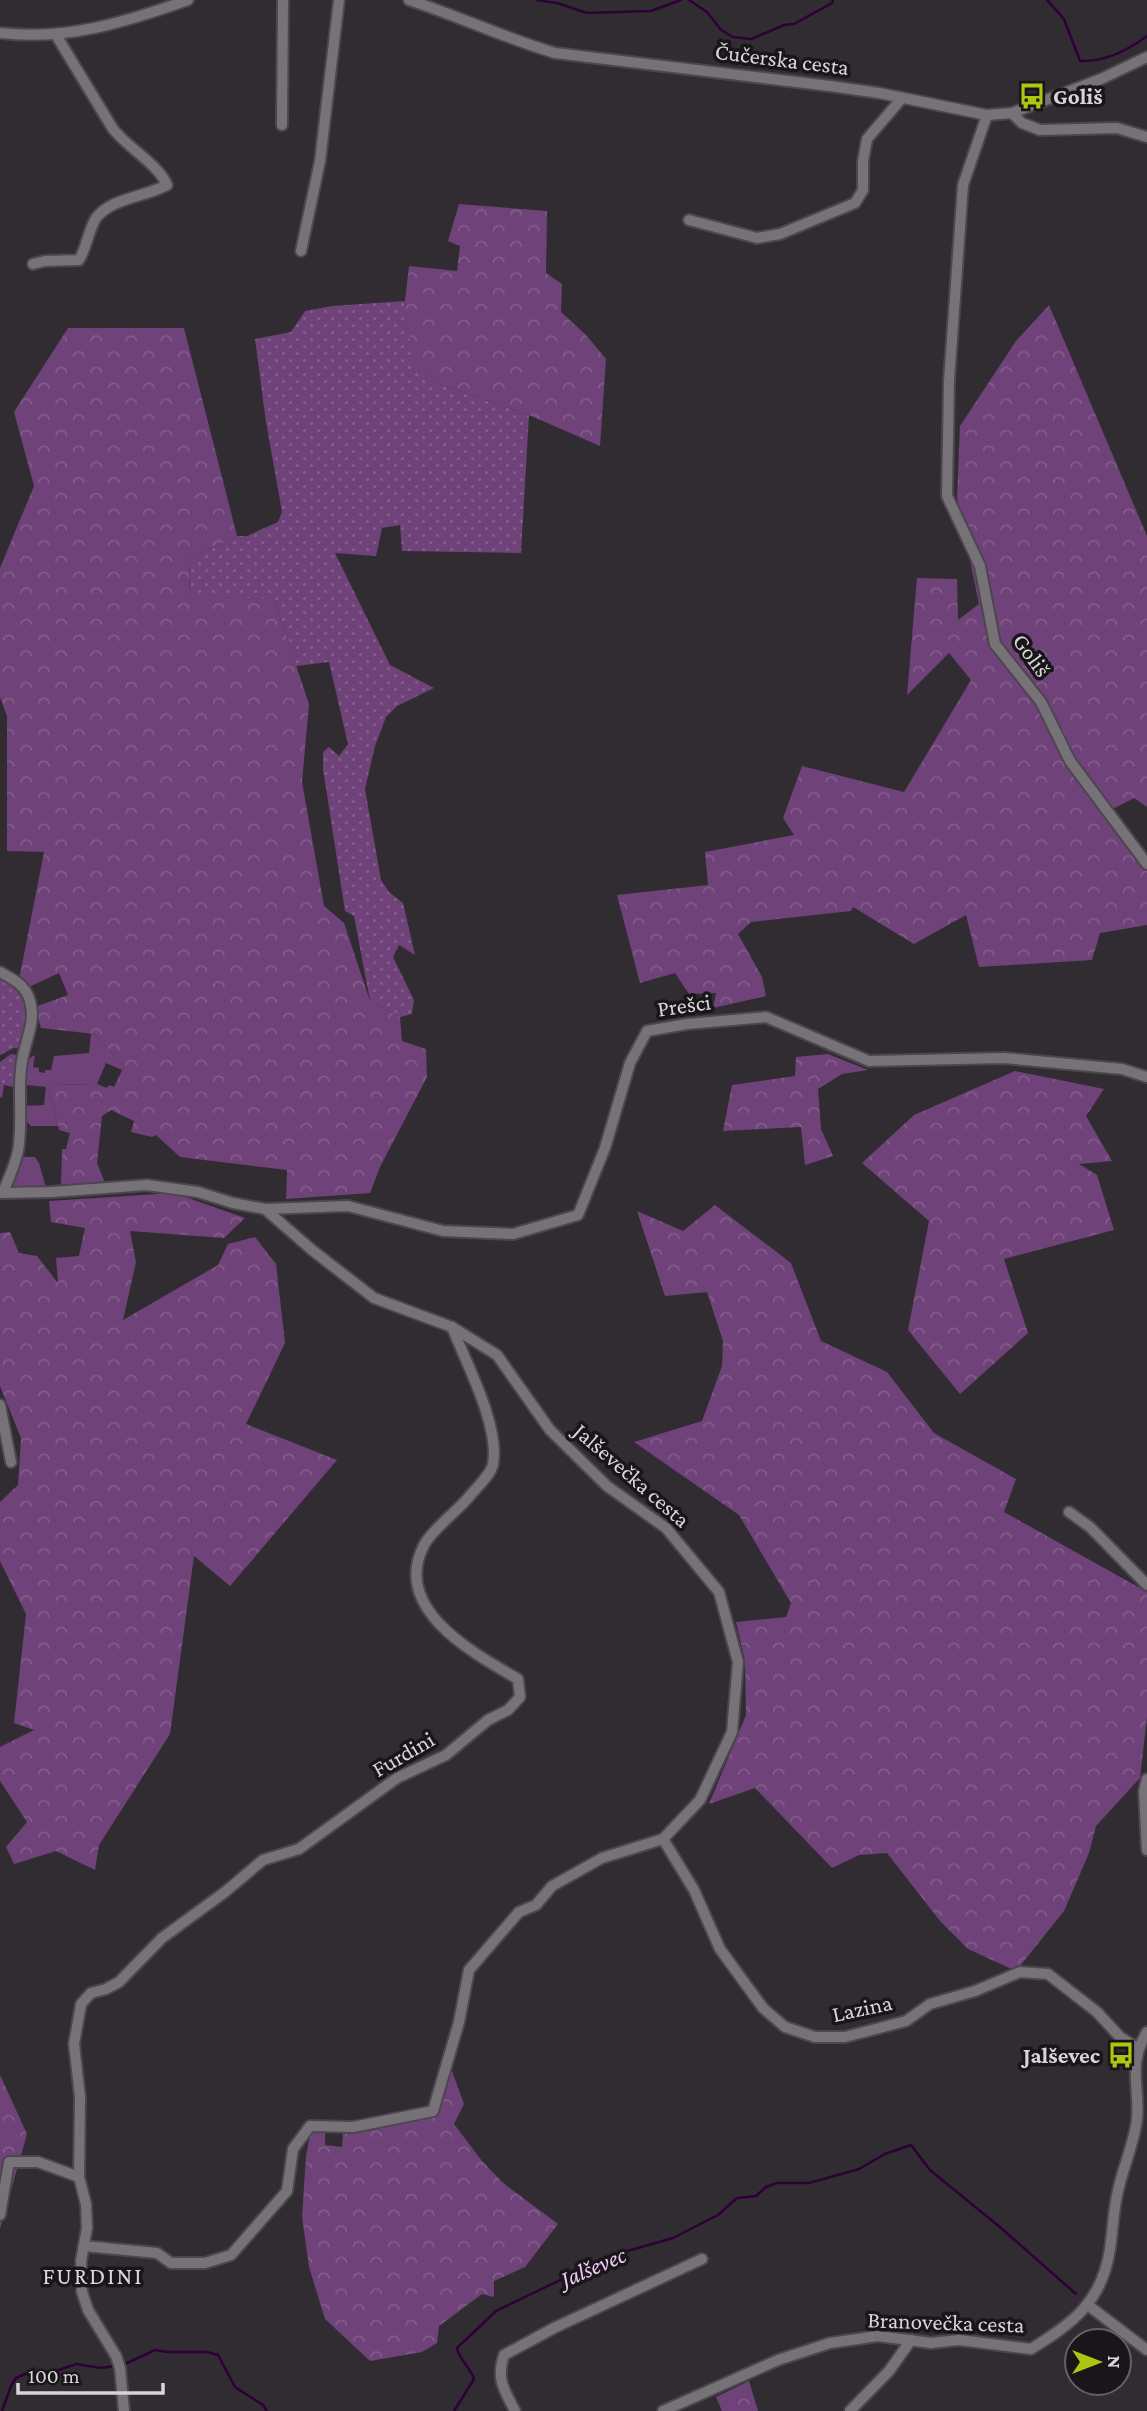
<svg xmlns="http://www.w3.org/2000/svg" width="1147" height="2411" font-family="'Crimson Pro',serif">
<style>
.grass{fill:url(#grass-dots)}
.forest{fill:url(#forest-crowns)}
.garden{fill:#6f4279}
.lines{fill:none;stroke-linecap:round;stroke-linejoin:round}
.stream{stroke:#2d0036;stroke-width:2.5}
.minor-casing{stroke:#4b474c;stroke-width:14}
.minor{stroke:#777178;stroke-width:10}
.labels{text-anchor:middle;stroke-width:7;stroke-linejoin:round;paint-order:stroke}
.street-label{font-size:23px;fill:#d8d5d9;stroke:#181618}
.poi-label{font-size:23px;font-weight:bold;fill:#d8d5d9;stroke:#181618;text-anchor:start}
.water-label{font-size:24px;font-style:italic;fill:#f0c8fa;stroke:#181618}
.neighbourhood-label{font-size:24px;letter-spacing:2px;fill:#dcd6de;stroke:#181618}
</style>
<defs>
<pattern id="grass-dots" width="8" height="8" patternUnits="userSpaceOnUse" patternTransform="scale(1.75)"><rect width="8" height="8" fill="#6f4279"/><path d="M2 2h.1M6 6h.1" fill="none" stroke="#835c8b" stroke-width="1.8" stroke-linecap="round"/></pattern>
<pattern id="forest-crowns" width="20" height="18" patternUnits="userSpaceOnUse" patternTransform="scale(1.75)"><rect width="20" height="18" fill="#6f4279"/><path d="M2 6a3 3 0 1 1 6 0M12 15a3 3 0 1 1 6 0" fill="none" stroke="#835c8b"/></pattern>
</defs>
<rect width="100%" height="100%" fill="#312c32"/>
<g class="grass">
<path d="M405,301L413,361L439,384L529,415L521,553L402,551L400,525L382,528L376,556L335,553L390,665L434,688L397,706L386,717L375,746L365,789L381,880L389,892L403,903L415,955L399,945L393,957L414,1000L412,1014L400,1017L370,1001L354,916L345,911L323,769V752L329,747L339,756L348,744L329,662L296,666L274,599L189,597L190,559L237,536H247L278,522L282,512L266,422L255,339L291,332L305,311L332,306Z"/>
<path d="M0,975L20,987L30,1012L23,1049L14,1048L0,1055Z"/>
<path d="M11,1054L19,1055L18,1088L4,1085L2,1098L0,1097V1062Z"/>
</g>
<g class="forest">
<path d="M459,204L547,211L546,273L562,284L561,312L586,335L606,359L600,446L529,415L439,384L412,361L405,301L409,266L457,271L460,246L448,241Z"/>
<path d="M1049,305L1147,536V807L1134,798L1103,814L1136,861H1147V925L1100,933L1092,960L979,967L966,915L914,944L853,907L851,911L751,922L738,934L762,977L766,996L713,1008L716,993L689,994L675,973L640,983L617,895L708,885L705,852L794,835L783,818L802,766L904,792L971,680L949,653L907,695L917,578L957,579L958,620L979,604L957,497L960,426L1016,341Z"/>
<path d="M68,328H184L237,536L190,559L189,596L274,599L309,704L302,782L324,906L344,923L370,1001L400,1017L402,1041L426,1049L427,1077L380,1167L370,1193L286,1199L287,1170L180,1157L156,1135L152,1137L131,1132L134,1121L111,1110L102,1116L97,1163L105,1183L61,1187L62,1149H66L70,1133L59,1130L49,1090L51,1085L97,1084L107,1088L109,1085L114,1087L124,1066L94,1034L41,1028L35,1007L68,995L59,973L29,987L19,980L44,852L7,851V716L0,697V568L34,486L14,412Z"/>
<path d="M828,1054L868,1070L842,1074L818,1089L821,1129L833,1156L805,1165L801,1127L723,1131L732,1085L795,1076L796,1057Z"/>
<path d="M1015,1071L1104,1089L1086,1116L1112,1161L1079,1164L1097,1175L1114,1230L1004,1259L1028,1333L960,1394L908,1330L929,1221L862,1163L914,1115Z"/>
<path d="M174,1193L245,1218L224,1238L130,1231L136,1262L123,1320L218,1265L228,1244L255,1237L276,1264L285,1343L246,1424L337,1460L230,1586L194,1556L170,1734L99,1845L95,1870L56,1851L14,1864L6,1847L27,1822L0,1781V1747L34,1730L14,1723L26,1614L0,1561V1502L18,1485L21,1438L0,1386V1233L10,1232L19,1253L37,1256L58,1283L56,1258L79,1256L85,1228L51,1222L49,1201Z"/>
<path d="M715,1205L791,1263L821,1341L887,1372L934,1433L1016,1479L1004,1512L1147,1592V1717L1140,1778L1096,1826L1089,1853L1064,1911L1016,1971L968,1949L940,1921L887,1853L859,1855L832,1868L755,1788L709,1804L746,1715L745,1661L736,1622L786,1617L791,1603L739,1515L634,1442L702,1421L722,1366L723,1341L707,1292L665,1296L637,1211L683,1231Z"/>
<path d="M450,2066L464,2104L454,2124L482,2161L503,2183L558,2224L525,2267L494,2281V2297L482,2294L439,2326L437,2343L422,2352L370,2361L325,2319L309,2267L302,2217L306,2156L311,2130L325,2131V2145L342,2147L343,2132L436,2112Z"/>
<path d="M0,2075L27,2134L0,2229Z"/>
<path d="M749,2381L758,2411H722L716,2397Z"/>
</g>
<g class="garden">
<path d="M91,1033L94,1034L124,1066L122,1070L106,1063L97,1084L51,1085L49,1090L58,1126H31L22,1117L21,1106L44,1105L46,1087L27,1085L26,1098H22C23,1085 21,1061 35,1055L33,1067L39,1068V1072L45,1073V1070H51L54,1056L89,1053Z"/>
<path d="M19,1157H35L39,1163L46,1188L10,1189Z"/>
</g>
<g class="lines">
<g class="stream">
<path d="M537,0L557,3L587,13L651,11L681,0"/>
<path d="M689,0L707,12L721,30L733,37L751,39L784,25L794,24L832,3L833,0"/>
<path d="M1047,0L1064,19L1080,61C1105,62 1127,51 1147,36"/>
<path d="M125,2364L155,2350L168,2352H207L218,2355L235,2387L263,2405L267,2411"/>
<path d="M2,2411L11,2386L16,2378L25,2374L59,2370L76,2364L101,2368L115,2366"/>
<path d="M454,2411L474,2379C471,2368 459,2360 457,2348L496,2311L610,2256L673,2238L718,2215L737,2198L756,2196L766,2187L777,2183H809L859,2169L885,2154L911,2145L930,2170L1001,2228L1076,2294"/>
</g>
<g class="minor-casing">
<g id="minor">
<path d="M409,0C458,16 505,38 555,53L830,86L879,93L987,115L1012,113L1101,79L1147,57"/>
<path d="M0,33C66,41 126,22 188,0"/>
<path d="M1012,113L1022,123L1040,130L1117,128L1147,137"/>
<path d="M987,115L963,185L949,381L947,496L980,566L995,644L1041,702L1070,761L1147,864"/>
<path d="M282,125L283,0"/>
<path d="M689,220L757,238L780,234L855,203L863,190V161L867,139L902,98"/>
<path d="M301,251L320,161L339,0"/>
<path d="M33,264L45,261L79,260C87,247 88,231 96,218C111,198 145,197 167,185C158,164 128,148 113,129L56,35"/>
<path d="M0,972C13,979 26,985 30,1001C35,1018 29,1032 25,1048C15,1082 24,1117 18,1151C15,1165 9,1178 3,1192"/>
<path d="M0,1193L52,1192L147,1185L198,1192L233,1203L265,1209L348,1206L443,1231L513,1234L578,1215L605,1148L630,1063L647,1031L687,1024L766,1017L869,1061L1004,1058L1122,1069L1147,1077"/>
<path d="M0,1405L11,1462"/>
<path d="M1069,1512L1090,1527L1147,1585"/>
<path d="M1147,1779L1144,1791L1147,1850"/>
<path d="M663,1839L694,1890L720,1949L763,2008L785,2027L815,2037H845L906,2021L930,2004L975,1991L1020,1972L1048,1974L1097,2012L1120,2037L1137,2048"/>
<path d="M0,2215L9,2162H38L79,2177"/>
<path d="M84,2246L157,2253L171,2263H205L231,2255L287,2191L293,2149L310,2126L353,2127L433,2111L459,2022L469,1970L519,1912L536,1905L552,1886L602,1858L663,1839L700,1800L732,1732L738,1662L719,1592L666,1528L607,1486L550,1430L497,1355L452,1327L374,1298L312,1250L265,1209"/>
<path d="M1089,2306L1147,2350"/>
<path d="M124,2411L120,2368L116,2356L88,2310L82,2292L81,2261L87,2228L86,2204L79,2177L80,2097L74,2044L81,2004L91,1993L106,1989L119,1982L162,1938L225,1892L263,1860L299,1849L397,1778L446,1755L488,1720L508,1710L520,1697L518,1679C473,1653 391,1609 424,1545C431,1531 456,1512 468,1498C475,1489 491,1475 493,1464C500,1426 466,1363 452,1327"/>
<path d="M515,2411C504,2389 496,2380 504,2355L554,2328L702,2259"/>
<path d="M663,2411L778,2360L830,2343L878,2336L931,2343L959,2340L1031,2349C1073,2323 1102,2302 1110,2249C1113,2230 1113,2211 1118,2191C1123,2167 1134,2144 1137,2119C1140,2085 1127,2065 1147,2032"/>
<path d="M850,2411L889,2371L911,2340"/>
</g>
</g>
<use href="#minor" class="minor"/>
</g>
<defs>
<g id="bus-bare" transform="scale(2.1)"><path d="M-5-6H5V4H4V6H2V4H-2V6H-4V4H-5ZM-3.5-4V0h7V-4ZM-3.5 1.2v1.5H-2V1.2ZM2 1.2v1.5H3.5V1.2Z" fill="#adc610" stroke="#181618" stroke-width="2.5" paint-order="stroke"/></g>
</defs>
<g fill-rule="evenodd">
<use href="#bus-bare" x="1032" y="96"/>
<use href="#bus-bare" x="1121" y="2055"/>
</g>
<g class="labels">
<g class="street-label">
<text transform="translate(782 59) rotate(7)" y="8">Čučerska cesta</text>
<text transform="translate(1032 655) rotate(54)" y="8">Goliš</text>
<text transform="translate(684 1005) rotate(-8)" y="8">Prešci</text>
<text transform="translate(632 1475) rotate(41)" y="8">Jalševečka cesta</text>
<text transform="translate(403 1754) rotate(-30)" y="8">Furdini</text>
<text transform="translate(862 2008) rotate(-12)" y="8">Lazina</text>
<text transform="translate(946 2322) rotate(2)" y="8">Branovečka cesta</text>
</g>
<g class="poi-label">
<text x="1053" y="104">Goliš</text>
<text x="1100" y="2063" text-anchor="end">Jalševec</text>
</g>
<g class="water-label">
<text transform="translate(593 2267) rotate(-23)" y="8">Jalševec</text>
</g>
<g class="neighbourhood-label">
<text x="93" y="2284">FURDINI</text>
</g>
</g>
<g transform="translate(1098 2362) rotate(90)"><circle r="33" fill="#181618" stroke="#656265" stroke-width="2"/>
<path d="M0-5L12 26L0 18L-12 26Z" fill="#adc610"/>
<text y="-10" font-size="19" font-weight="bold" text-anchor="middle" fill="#d8d5d9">N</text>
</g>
<path d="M18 2383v10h145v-10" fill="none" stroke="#d8d5d9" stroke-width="3.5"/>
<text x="28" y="2383" font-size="21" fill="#d8d5d9" stroke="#181618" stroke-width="5" paint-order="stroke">100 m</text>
</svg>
